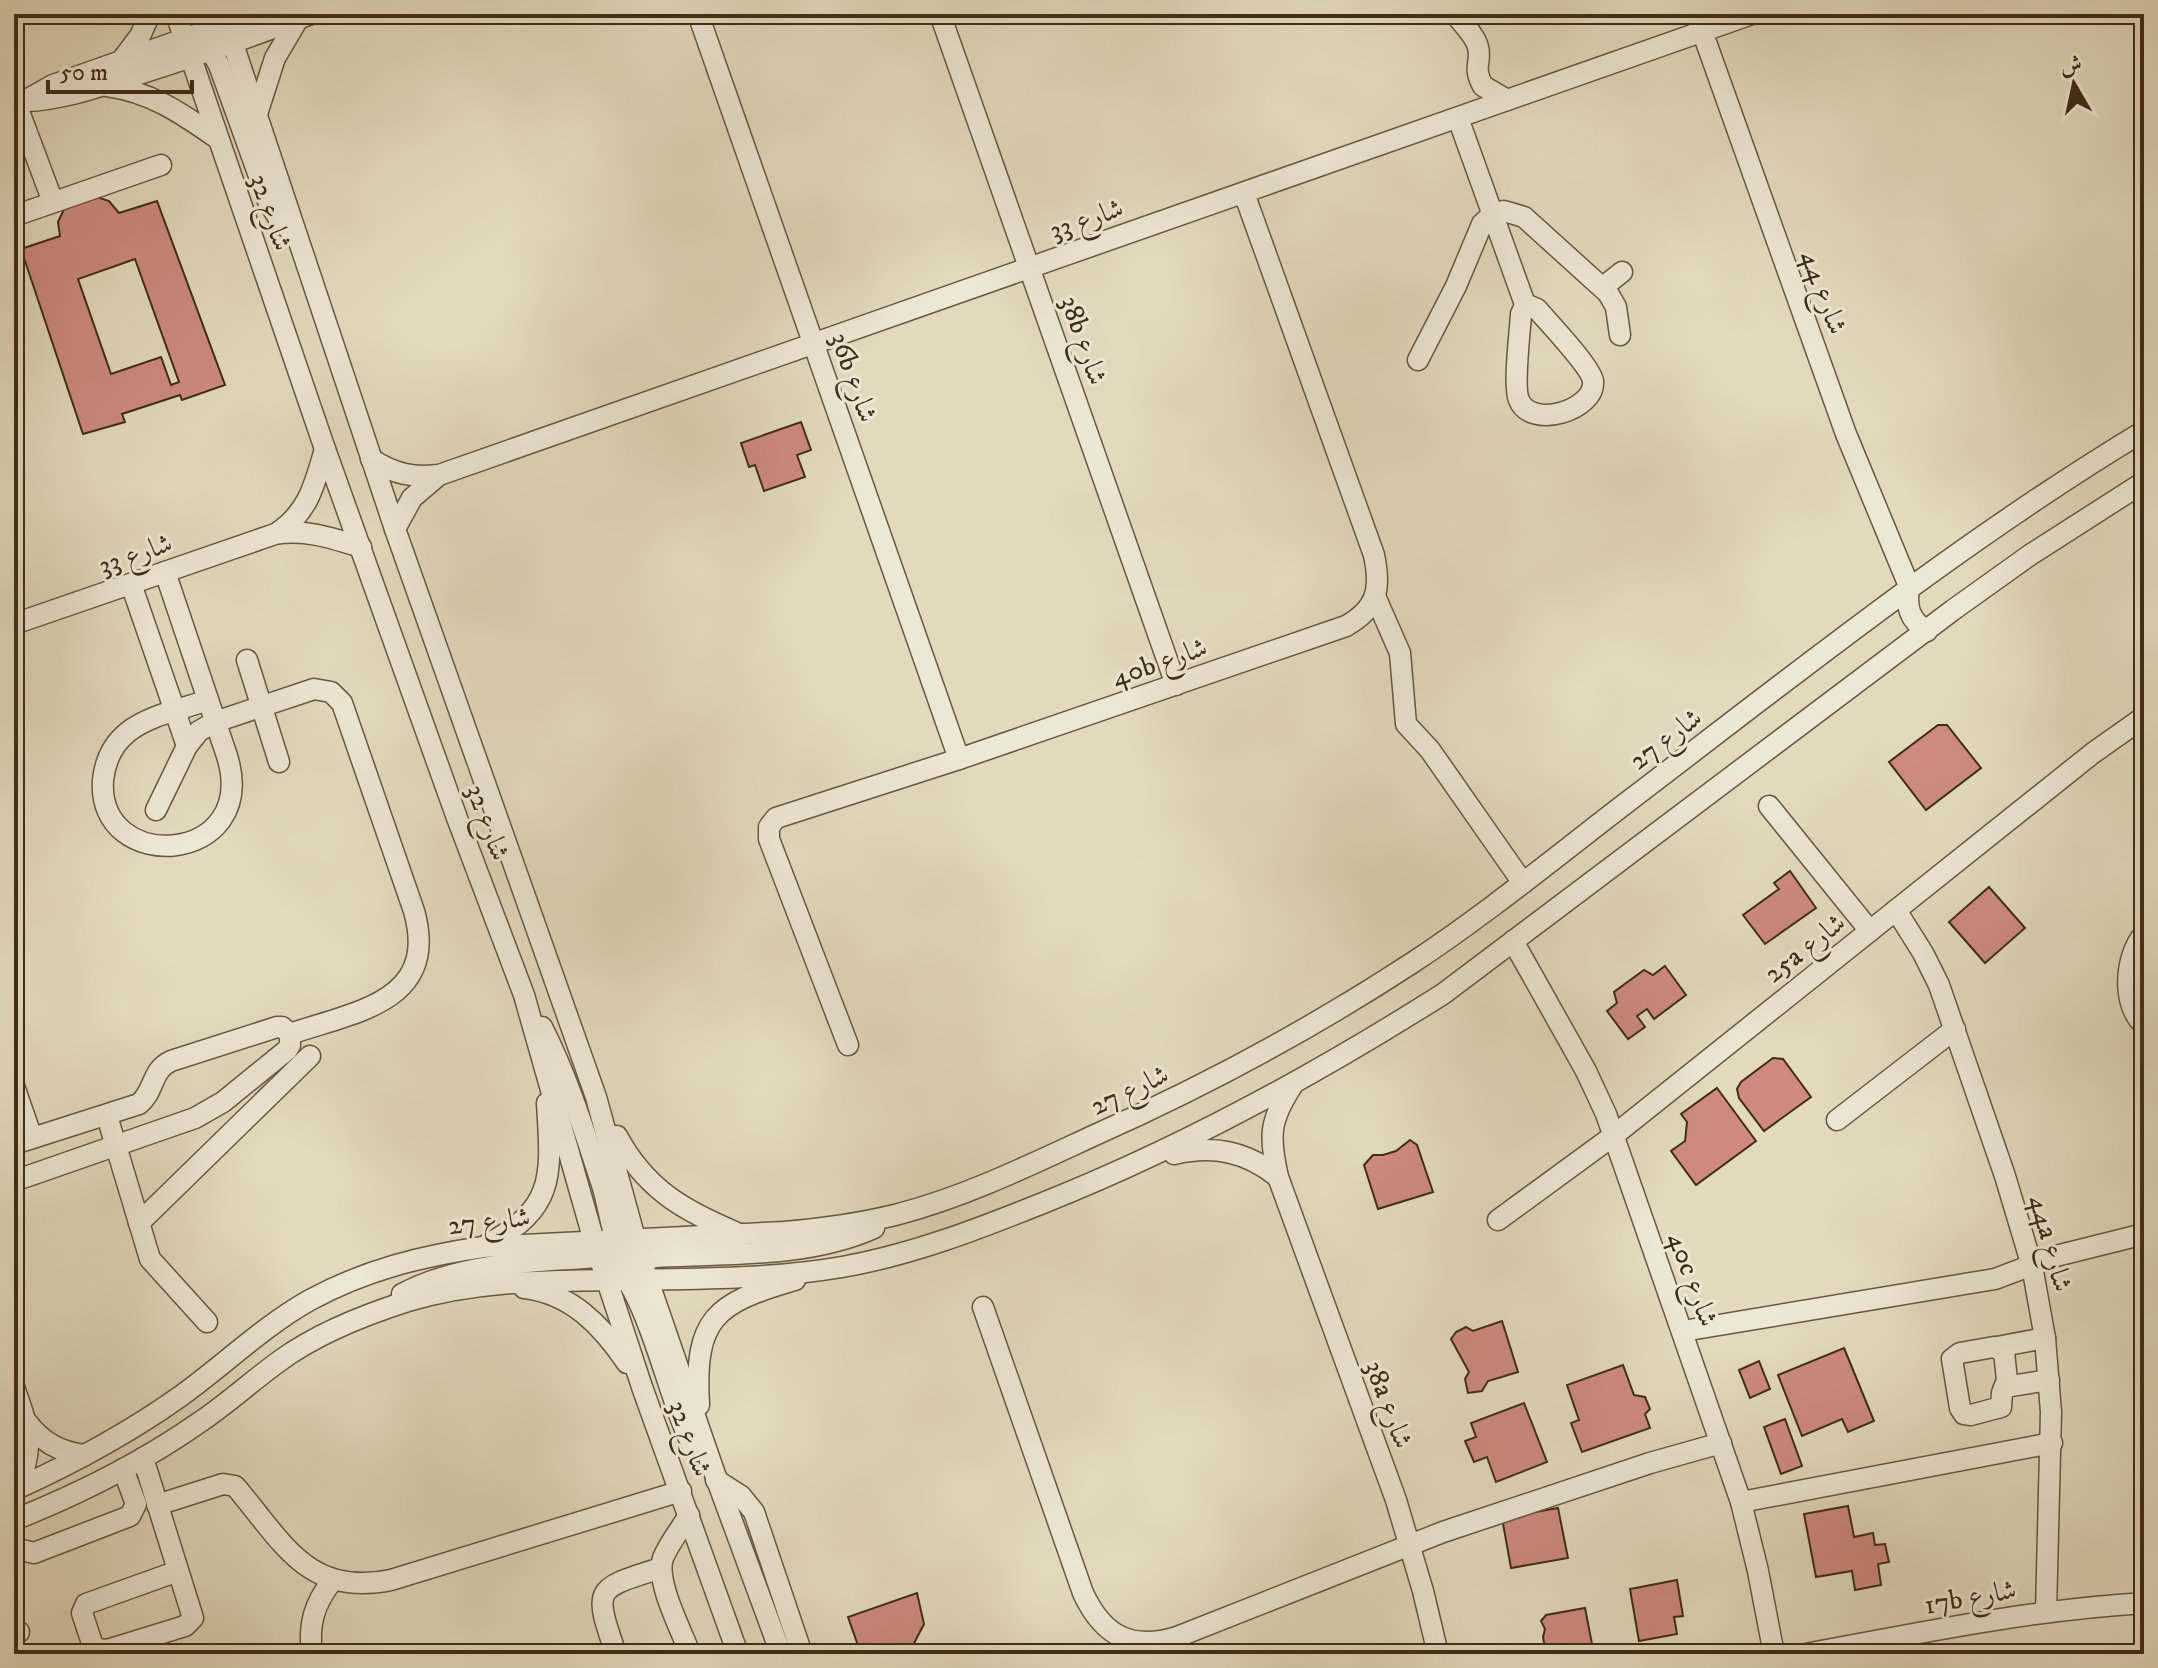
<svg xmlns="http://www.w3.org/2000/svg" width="2158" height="1668" font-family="'IM FELL DW Pica',Amiri,serif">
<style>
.building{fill:#ce8a80;stroke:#3f2d18;stroke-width:2;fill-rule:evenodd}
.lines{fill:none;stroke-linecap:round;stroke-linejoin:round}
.minor-casing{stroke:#685842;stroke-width:23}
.minor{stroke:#ede7d5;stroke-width:20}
.labels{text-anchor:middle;stroke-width:6;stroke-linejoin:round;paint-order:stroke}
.street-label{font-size:28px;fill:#3f2d18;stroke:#ede7d5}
</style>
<rect width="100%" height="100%" fill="#e3dabe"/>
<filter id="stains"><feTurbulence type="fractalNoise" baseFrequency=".0025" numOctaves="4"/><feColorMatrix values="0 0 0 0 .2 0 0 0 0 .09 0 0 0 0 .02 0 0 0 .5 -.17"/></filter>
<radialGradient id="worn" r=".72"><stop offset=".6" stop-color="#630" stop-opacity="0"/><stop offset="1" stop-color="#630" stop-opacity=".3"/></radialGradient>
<g class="building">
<path d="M88,194L109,201L119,213L157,201L225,385L182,400L180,395L122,414L125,422L83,434L21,249L60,236L58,222L68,201ZM135,259L179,382L171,385L161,357L111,374L78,279Z"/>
<path d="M801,422L811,450L797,455L805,477L764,491L755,465L749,467L741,443Z"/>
<path d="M1938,725H1947L1981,768L1926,810L1889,762Z"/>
<path d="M1790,871L1816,908L1765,944L1743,915L1779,889L1774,883Z"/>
<path d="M1989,887L2025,928L1985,963L1949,922Z"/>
<path d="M1665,966L1686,995L1654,1019L1647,1009L1637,1016L1645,1027L1628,1039L1607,1011L1617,1003L1614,992L1644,970L1653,975Z"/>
<path d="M1773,1058L1783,1059L1811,1097L1764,1131L1739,1098L1737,1089L1741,1082Z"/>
<path d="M1717,1088L1756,1141L1696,1185L1671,1151L1685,1141L1687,1122L1681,1114Z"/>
<path d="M1410,1140L1417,1145L1433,1192L1378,1209L1364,1165L1373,1155H1383L1396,1151Z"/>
<path d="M1502,1321L1518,1372L1488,1381L1482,1391L1468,1393L1465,1379L1469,1372L1451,1339L1456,1332L1466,1327L1473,1331Z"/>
<path d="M1844,1348L1874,1421L1848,1432L1842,1419L1802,1436L1778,1375Z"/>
<path d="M1759,1361L1770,1389L1750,1398L1739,1370Z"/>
<path d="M1623,1365L1634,1395L1645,1397L1650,1409L1645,1414L1650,1428L1582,1452L1571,1423L1579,1420L1567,1385Z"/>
<path d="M1524,1403L1547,1462L1496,1482L1487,1457L1474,1462L1465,1441L1476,1437L1471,1423Z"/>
<path d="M1785,1419L1802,1466L1781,1474L1764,1427Z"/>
<path d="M1848,1506L1854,1537L1873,1533L1875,1545L1885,1544L1889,1562L1878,1564L1881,1585L1855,1590L1852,1571L1816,1577L1804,1514Z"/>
<path d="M1558,1508L1568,1558L1511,1568L1502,1518Z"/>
<path d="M1677,1580L1683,1616L1674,1617L1677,1634L1639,1641L1630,1589Z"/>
<path d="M917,1593L924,1624L911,1649L920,1654H861L848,1617Z"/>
<path d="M1585,1608L1594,1654H1546L1543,1637L1545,1629L1541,1621L1546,1615Z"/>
</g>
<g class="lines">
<g class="minor-casing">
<g id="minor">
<path d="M176,14L325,449L457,818L524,995L594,1241L642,1387L738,1654"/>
<path d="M223,14L395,529L596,1097L641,1260L718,1483L781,1654"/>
<path d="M698,14L959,759"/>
<path d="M940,14L1176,685"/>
<path d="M1455,14C1462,23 1475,35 1478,47C1482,62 1472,67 1483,86L1507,100"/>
<path d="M1696,14L1846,434L1909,586C1906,607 1909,620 1927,631"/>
<path d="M200,44L211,51L219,65L268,201L281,222L294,233"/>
<path d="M121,61L140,36L150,14"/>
<path d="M107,86C151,92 181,113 217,138"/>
<path d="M28,101C65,99 101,86 136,75C195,56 253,36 311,14"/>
<path d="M17,106L53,202"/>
<path d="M14,107L53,85L255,14"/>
<path d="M257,114L275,58L298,19"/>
<path d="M1458,118L1526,307"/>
<path d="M14,216L161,165"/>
<path d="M1603,287L1622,272"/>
<path d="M1530,306L1537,309C1548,322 1591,367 1593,381C1596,410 1531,430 1519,400C1513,387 1520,332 1521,314L1524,308Z"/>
<path d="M1418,360L1456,286L1482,224L1493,214L1504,211L1524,217L1608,293L1616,307L1620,335"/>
<path d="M371,459C394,474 413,478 439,475L1752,14"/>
<path d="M395,529L412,498L439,475"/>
<path d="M277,533C309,512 315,483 325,449"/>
<path d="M165,572L227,756C261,866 96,876 103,780C105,761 113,744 128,732C149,715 183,709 208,700"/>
<path d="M131,584L187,746"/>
<path d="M1375,596L1400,653L1406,724L1430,750L1523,883"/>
<path d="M14,624L275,534C306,529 332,538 361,547"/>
<path d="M247,660L279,762"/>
<path d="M1769,806L1870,931"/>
<path d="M156,810L187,746L199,731L215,722L314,689L331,692L342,703L414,911C440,1003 353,1012 290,1034"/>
<path d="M1896,910L1923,953L1939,985L2005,1176L2032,1266L2045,1338L2051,1412L2046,1612"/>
<path d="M2144,934C2125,956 2121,1004 2144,1025"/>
<path d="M1513,941L1586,1071L1606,1114L1741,1502L1758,1571L1774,1654"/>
<path d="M542,1027C568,1078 585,1133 603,1188C609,1209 611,1232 622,1252"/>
<path d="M848,1045L769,839V827L776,818L959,759L1346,626C1378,608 1381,588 1374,555L1244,193"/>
<path d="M14,1086L32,1138"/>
<path d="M1292,1086C1269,1121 1269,1137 1278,1177L1396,1500L1423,1591L1438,1654"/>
<path d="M107,1116L150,1259L207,1322"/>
<path d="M1837,1120L1955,1029"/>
<path d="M617,1136C645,1188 682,1210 735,1232"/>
<path d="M14,1144L139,1104C155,1091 151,1070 171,1061L277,1027H282L290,1034V1045L287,1050L223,1102L195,1118L14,1181"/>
<path d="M1174,1154C1213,1145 1246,1151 1278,1177"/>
<path d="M1498,1220L1613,1136L2093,753L2144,717"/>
<path d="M139,1223L310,1056"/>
<path d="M597,1243C652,1290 662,1387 695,1451"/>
<path d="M488,1244C557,1207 551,1173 547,1103"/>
<path d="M631,1265L655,1257C726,1253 808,1258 874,1228"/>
<path d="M524,1288C571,1293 602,1326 627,1363"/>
<path d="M402,1294C447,1270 501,1264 551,1260C571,1258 592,1260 612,1254"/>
<path d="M983,1307L1083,1593C1103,1636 1131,1651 1177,1637L1443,1532L1650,1463L1721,1443"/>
<path d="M1683,1331L1995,1279L2056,1256L2144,1234"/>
<path d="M1994,1347L2004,1352L2007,1380L2002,1393L2001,1407L1971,1415L1964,1414L1960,1408L1952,1359L1960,1353Z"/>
<path d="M1997,1347L2045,1338"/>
<path d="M14,1387C28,1426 36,1449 16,1489"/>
<path d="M2005,1387L2049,1380"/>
<path d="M699,1405C694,1318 715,1303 795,1280"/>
<path d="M26,1421C42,1442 59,1452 85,1455"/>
<path d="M143,1458L193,1618L185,1626L107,1650L97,1649L93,1646L82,1613L86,1604L178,1571"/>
<path d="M716,1480L741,1496L754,1512L802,1654"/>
<path d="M14,1490C71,1464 127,1434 178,1398C223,1366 262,1327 310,1300C365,1270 422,1256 483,1247L784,1232C821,1229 858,1224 895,1215C965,1197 1030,1165 1095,1135C1205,1086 1311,1029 1412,963C1488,913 1558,855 1630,800C1798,672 1963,540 2144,431"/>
<path d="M1741,1502L2052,1443"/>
<path d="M157,1505L223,1484L235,1486C283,1542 307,1597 391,1580L681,1491"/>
<path d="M689,1515C681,1529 669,1543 663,1558C655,1582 682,1631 690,1654"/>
<path d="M14,1520C79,1494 143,1462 200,1422C228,1403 253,1380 281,1360C318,1333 364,1315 408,1301C474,1281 540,1281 609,1280C685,1279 766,1280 842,1267C911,1255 978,1229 1043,1203C1184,1147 1315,1075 1443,994L1953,610L2030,555L2144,482"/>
<path d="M14,1548L34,1553L130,1516L136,1504L123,1469"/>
<path d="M14,1634L19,1632"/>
<path d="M312,1654C308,1625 314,1604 332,1581"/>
<path d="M616,1654C593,1587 594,1589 661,1568"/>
<path d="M1806,1654C1918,1633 2030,1610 2144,1603"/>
</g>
</g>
<use href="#minor" class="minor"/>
</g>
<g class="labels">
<g class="street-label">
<text transform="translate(272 212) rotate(71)" y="10">شارع 32</text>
<text transform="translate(1086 218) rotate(-19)" y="10">شارع 33</text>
<text transform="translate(1825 292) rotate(70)" y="10">شارع 44</text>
<text transform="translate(1085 340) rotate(71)" y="10">38b شارع</text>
<text transform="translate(855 377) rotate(71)" y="10">36b شارع</text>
<text transform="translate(135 553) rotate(-19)" y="10">شارع 33</text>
<text transform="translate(1159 661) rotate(-19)" y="10">40b شارع</text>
<text transform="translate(1665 738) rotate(-37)" y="10">شارع 27</text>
<text transform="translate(489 822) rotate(70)" y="10">شارع 32</text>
<text transform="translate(1804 947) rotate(-38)" y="10">25a شارع</text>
<text transform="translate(1129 1089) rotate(-25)" y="10">شارع 27</text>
<text transform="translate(489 1220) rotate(-6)" y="10">شارع 27</text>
<text transform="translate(2052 1243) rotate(75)" y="10">44a شارع</text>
<text transform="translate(1694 1279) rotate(70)" y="10">40c شارع</text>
<text transform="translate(1390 1404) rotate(70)" y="10">38a شارع</text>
<text transform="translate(691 1438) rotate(70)" y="10">شارع 32</text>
<text transform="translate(1970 1596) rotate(-10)" y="10">17b شارع</text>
</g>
</g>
<rect width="2158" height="1668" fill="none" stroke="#e3dabe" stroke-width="48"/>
<rect x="16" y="16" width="2126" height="1636" fill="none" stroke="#3f2d18" stroke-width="4"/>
<rect x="24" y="24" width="2110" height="1620" fill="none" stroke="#3f2d18" stroke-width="2"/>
<g transform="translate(2074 84) rotate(351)" stroke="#ede7d5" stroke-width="6" paint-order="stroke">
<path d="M0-6L14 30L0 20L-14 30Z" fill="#3f2d18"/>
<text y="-12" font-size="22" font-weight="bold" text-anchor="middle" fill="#3f2d18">ش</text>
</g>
<path d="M48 80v12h144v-12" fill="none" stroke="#3f2d18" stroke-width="4"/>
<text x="60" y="80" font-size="24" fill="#3f2d18" stroke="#ede7d5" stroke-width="6" paint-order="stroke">50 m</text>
<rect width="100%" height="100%" filter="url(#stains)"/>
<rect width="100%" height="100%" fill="url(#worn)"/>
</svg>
